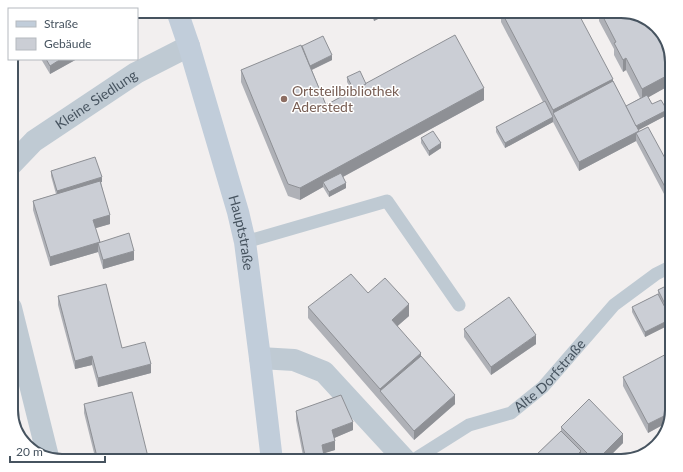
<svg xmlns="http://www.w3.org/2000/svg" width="683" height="472" font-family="Lato,sans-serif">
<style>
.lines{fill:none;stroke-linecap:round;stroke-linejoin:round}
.lane{stroke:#bfcad3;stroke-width:13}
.street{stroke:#bfcad3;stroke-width:22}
.secondary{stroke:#c1cdda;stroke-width:22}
.wall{fill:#afb1b7}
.shaded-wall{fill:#8e9095}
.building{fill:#cbced5;stroke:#8e9095}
.education-dot{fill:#8d6e63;stroke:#fff;stroke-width:1.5}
.labels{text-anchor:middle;stroke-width:3;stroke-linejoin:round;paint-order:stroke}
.education-label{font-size:14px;fill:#785e54;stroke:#fff;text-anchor:start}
.street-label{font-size:14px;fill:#46535f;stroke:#fff}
.rim{fill:none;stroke:#46535f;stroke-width:2}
</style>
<rect width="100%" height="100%" fill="#f2efef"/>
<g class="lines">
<g class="lane">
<path d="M245,242L387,201L459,305"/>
<path id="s1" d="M412,461L469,425L511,413L543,387L614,305L656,274L672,266"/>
</g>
<g class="street">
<path id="s2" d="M11,165L34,141L136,73L189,46"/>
<path d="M11,308L48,457"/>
<path d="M260,358L294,360L324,372L406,461"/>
</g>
<path class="secondary" id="s3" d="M177,11L189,46L238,212L245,242L260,358L272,461"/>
</g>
<g class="wall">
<path d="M369,11H386V15L374,21Z"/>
<path d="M501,11L613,81L626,106L640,98L626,70L623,72L614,55V49L599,21V11H621L672,61V84L648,97L652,104L667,115L638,130L639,132L672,171V209L636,141L579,171L553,122L505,148L496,132V127L543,102L501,22Z"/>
<path d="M302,46L332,60L312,70L326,105L352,91L347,82V77L366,84L484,100L343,177L346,188L329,197L323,187L300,200L288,196L241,82V70Z"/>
<path d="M41,59H77L50,74Z"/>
<path d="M421,138L441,148L429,156L421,143Z"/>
<path d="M51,171L102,182H101L110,224L95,228L100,242L134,260L103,269L98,252L50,266L33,210V201L56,194L51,176Z"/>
<path d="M672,283V327L671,324L645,337L632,312V307L658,294V290Z"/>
<path d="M368,293L409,316L397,326L421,356L455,404L414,440L308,318V307Z"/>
<path d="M58,296L122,348L151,373L98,387L92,365L75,369L58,305Z"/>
<path d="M464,329L536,344L491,375L464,337Z"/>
<path d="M623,377L672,411L668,422L648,433L623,386Z"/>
<path d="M84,404L149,461H96L84,413Z"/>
<path d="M296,411L353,430L334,438L335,450L323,453L325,461H304L296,420Z"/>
<path d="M561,427L623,443L605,461H586L581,456L576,461H534V457L561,431Z"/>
</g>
<g class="shaded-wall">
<path d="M384,11H386V15L374,21V16Z"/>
<path d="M332,55V60L309,71V66Z"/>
<path d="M626,58V70L623,72V60Z"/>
<path d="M61,59H77L50,74V66Z"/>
<path d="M672,73V84L642,101V89Z"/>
<path d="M613,79V90L553,113V122L505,148V143L553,117V110Z"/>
<path d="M484,88V100L326,186L323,182V187L300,200V188Z"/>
<path d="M667,110V115L635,132V127Z"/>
<path d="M639,131V138L636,133V141L579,171V162Z"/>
<path d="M441,143V148L429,156V151Z"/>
<path d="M102,177V182L57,196V191Z"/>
<path d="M346,183V188L329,197V192Z"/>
<path d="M110,215V224L93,229V220Z"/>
<path d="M100,242L98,243V252L50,266V257Z"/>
<path d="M134,251V260L103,269V260Z"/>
<path d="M409,304V316L392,331V320Z"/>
<path d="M671,319V324L645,337V332Z"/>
<path d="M536,335V344L491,375V367Z"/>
<path d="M421,353V365L380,391V389Z"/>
<path d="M92,356V365L75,369V361Z"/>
<path d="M151,364V373L98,387V378Z"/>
<path d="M455,395V404L414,440V431Z"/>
<path d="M672,412L668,422L648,433V424Z"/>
<path d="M353,422V430L332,439V430Z"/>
<path d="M623,434V443L605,461H596Z"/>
<path d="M335,441V450L322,454V445Z"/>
<path d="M581,451V456L576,461H571Z"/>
</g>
<g class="building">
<path d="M371,11H384L374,16Z"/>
<path d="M501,11H577L613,79L553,110Z"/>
<path d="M600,11H621L650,20L667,39L672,61V73L642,89L626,58L623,60L614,43L616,42Z"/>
<path d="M455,35L484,88L300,188L288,184L241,70L301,45L326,105Z"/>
<path d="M323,36L332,55L310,66L302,46Z"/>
<path d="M46,59H61L50,66Z"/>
<path d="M360,71L366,84L354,90L347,77Z"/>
<path d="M613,81L639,131L579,162L553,113Z"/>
<path d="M647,95L652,104L661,100L667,110L636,126L626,106Z"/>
<path d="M545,101L553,117L505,143L496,127Z"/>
<path d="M648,127L672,171V200L636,133Z"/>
<path d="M433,131L441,143L429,151L421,138Z"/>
<path d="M95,157L102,177L57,191L51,171Z"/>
<path d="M341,173L346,183L329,192L323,182Z"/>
<path d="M100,181L110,215L93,220L100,242L50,257L33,201Z"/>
<path d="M129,233L134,251L103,260L98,243Z"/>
<path d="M351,274L368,293L385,278L409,304L392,320L421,353L380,389L308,307Z"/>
<path d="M672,283V318L658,290Z"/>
<path d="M106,284L122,348L145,342L151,364L98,378L92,356L75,361L58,296Z"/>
<path d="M658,294L671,319L645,332L632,307Z"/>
<path d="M509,297L536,335L491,367L464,329Z"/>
<path d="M672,351V412L648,424L623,377Z"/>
<path d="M421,356L455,395L414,431L380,391Z"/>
<path d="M132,392L149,461H98L84,404Z"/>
<path d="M341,395L353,422L332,430L335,441L322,445L325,461H306L296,411Z"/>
<path d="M589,399L623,434L596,461H595L561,427Z"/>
<path d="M561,431L581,451L571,461H538L534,457Z"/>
<path d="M637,452L641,456L629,459Z"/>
</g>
<circle class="education-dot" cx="284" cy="99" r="4"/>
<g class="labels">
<g class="education-label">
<text x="292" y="96">Ortsteilbibliothek<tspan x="292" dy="16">Aderstedt</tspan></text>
</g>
<g class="street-label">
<text dy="5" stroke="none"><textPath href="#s2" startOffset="108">Kleine Siedlung</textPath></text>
<text dy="5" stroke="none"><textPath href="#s3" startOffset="231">Hauptstraße</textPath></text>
<text dy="5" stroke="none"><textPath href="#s1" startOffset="165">Alte Dorfstraße</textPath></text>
</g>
</g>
<path d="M0 0H683V472H0ZM62 18H621A44 44 0 0 1 665 62V410A44 44 0 0 1 621 454H62A44 44 0 0 1 18 410V62A44 44 0 0 1 62 18Z" fill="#fff" fill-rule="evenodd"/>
<path class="rim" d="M62 18H621A44 44 0 0 1 665 62V410A44 44 0 0 1 621 454H62A44 44 0 0 1 18 410V62A44 44 0 0 1 62 18Z"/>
<rect x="8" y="8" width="130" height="52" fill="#ffffff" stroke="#b5babf"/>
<rect x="16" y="21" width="20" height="6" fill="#c1cdda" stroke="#b5babf"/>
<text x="44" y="28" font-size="12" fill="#46535f">Straße</text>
<rect x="16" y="38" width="20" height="12" fill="#cbced5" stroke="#b5babf"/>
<text x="44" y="48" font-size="12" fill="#46535f">Gebäude</text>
<path d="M10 456v6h95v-6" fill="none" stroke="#46535f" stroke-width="2"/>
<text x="16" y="456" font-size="12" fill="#46535f" stroke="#ffffff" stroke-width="3" paint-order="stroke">20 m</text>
</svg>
